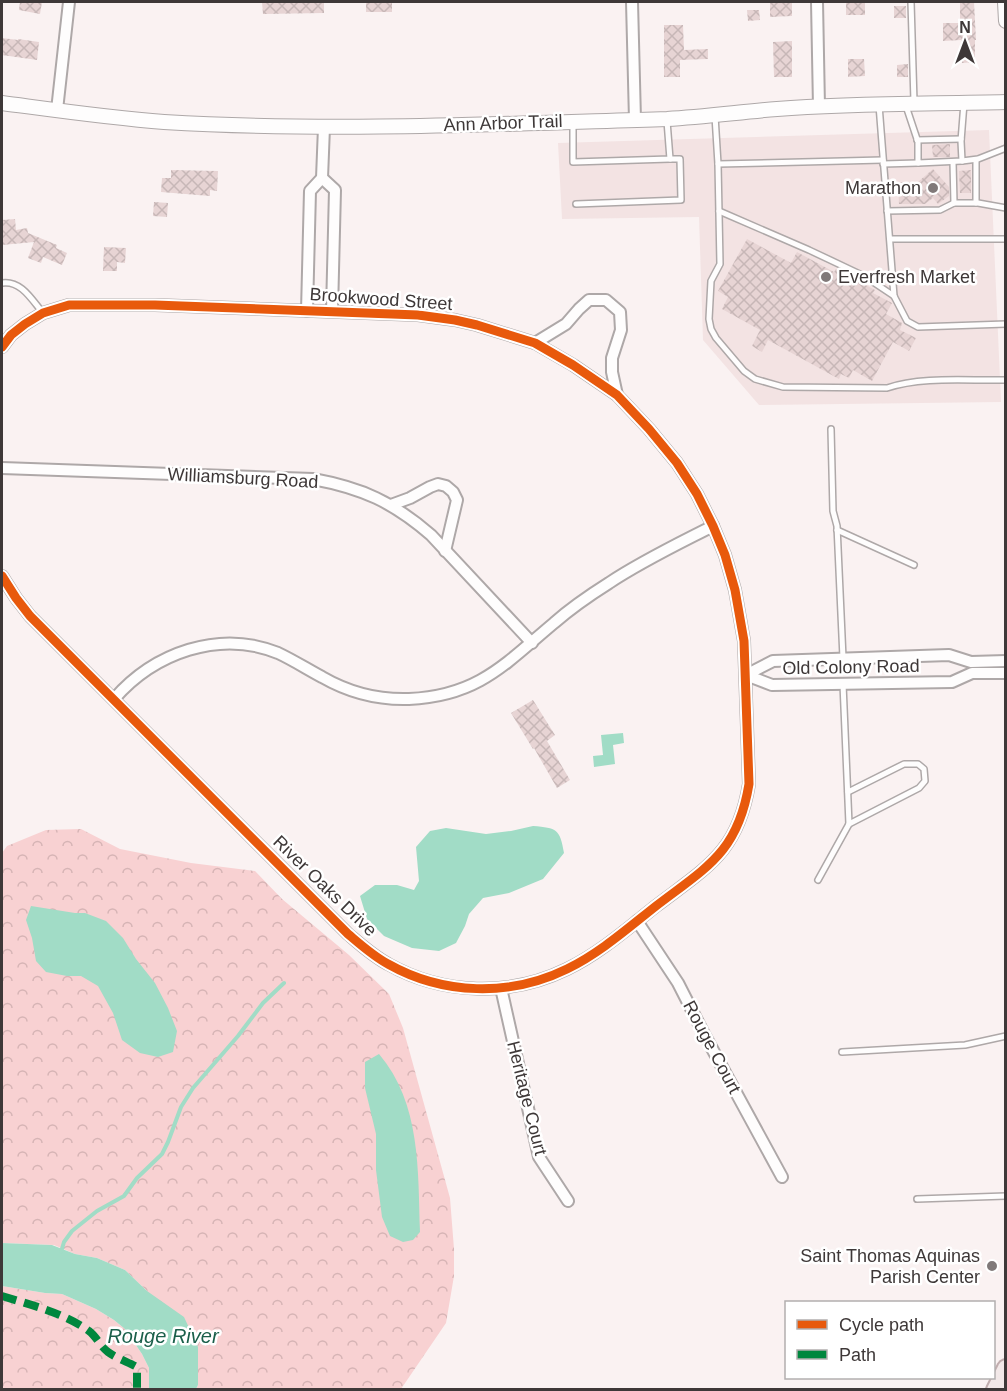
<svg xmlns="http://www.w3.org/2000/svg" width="1007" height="1391" font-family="Arial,sans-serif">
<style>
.built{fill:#f3e3e3}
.forest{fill:url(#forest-crowns)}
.water{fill:#a1dcc6}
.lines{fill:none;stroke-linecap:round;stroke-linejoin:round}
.stream{stroke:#a1dcc6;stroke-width:4}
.building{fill:url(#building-cross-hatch)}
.service-casing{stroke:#aea8a8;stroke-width:8}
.minor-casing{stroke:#aea8a8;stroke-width:14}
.tertiary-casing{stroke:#aea8a8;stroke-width:16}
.primary-casing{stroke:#c1adae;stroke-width:20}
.service{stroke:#fefdfd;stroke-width:5}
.minor{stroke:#fefdfd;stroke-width:10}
.tertiary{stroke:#fefdfd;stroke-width:14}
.primary{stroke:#f2e8e8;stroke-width:16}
.quiet{stroke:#00873e;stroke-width:8;stroke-dasharray:15 8;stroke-linecap:butt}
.cycleway-casing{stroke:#fff;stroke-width:13}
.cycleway{stroke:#e8590c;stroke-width:9}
.poi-dot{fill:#807979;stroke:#fff;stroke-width:2}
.labels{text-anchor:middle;stroke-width:5;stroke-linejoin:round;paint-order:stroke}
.street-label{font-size:18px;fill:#3e3838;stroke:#fff}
.poi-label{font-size:18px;fill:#3e3838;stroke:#fff;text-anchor:end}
.water-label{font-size:20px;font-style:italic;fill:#1a5f4a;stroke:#fff}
</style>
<defs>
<pattern id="forest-crowns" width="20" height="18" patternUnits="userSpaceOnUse" patternTransform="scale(1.5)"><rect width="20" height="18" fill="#f8d1d2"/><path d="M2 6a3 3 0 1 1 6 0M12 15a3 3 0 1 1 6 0" fill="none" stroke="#d6b4b5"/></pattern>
<pattern id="building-cross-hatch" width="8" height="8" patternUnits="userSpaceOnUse" patternTransform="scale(1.5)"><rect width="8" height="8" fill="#e7d4d4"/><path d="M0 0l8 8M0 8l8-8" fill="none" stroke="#c7b7b7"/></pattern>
</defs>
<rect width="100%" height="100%" fill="#faf2f2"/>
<path class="built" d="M989,130L1001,402L759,405L703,340L699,217L562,219L558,143Z"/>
<g class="forest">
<path d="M81,829L120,849L191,863L255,871L282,899L349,955L389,994L403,1028L450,1198L454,1249V1276L446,1323L401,1389H196L198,1385L147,1291L125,1270L97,1258L75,1254L54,1245L2,1243V853L7,846L46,830Z"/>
<path d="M2,1286L45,1293L62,1294L96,1309L114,1320L125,1329L142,1354L149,1368V1389L2,1390Z"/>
</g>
<g class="water">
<path d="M623,733L624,743L613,745L615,764L594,767L593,756L603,755L601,735Z"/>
<path d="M533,826C557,828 560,829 564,853L543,879L509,893L483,898L469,914L465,926L456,943L439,951L412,948L384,936L367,919L360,896L375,885H397L414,890L419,881L416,847L430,831L446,828L486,834L511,831Z"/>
<path d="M31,906L75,913H85L106,921L123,938L136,959L155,983L168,1008L177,1031L173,1052L158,1057L140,1053L122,1040L113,1013L98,986L81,976H67L46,972L36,961L32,938L26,920Z"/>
<path d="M379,1054C421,1103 418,1171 420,1232L413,1240L403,1242L390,1236L382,1217L376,1170V1134L365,1088V1062Z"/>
<path d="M2,1243L52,1245L75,1254L97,1258L125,1270L147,1291L184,1317L198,1347V1385L196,1389H149V1368L142,1354L125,1329L114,1320L96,1309L62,1294L45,1293L2,1286Z"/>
</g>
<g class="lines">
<path class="stream" d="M61,1252L64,1242L72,1231L97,1211L124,1196L137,1178L162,1154L168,1142L181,1107L193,1088L238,1036L263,1003L284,983"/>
</g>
<g class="building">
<path d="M20,2H42L40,14L19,10Z"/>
<path d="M262,2H324V13L263,14Z"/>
<rect x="366" y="2" width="26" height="10"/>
<path d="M792,2V16L770,17V3Z"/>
<path d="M849,2H865V15H846V3H849Z"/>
<path d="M960,2H974L976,40H975V62L962,63L961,40L943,41V23H960Z"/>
<rect x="894" y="6" width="12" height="12"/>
<path d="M747,10H759L760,20L748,21Z"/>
<path d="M664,25H683L684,50L708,49V59L680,60V77H664Z"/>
<path d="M2,38L18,40V39L39,42L37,60L2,55Z"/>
<path d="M792,41V77H774L773,42Z"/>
<path d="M848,59H864L865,76L848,77Z"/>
<path d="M908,64V77H897V65Z"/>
<path d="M950,144V157H933L932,145Z"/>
<path d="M933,169L949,187V196L938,204L933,198L925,204H899L898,182H918Z"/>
<path d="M171,170L218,171L217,191L210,190V196L161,192L162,178H171Z"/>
<path d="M971,170V193H960L959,171Z"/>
<path d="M154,202L168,203L167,217L153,216Z"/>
<path d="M15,219L16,230L27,228L28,233L57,245L56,248L67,253L62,265L43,257L41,263L28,258L34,242L2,245V220Z"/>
<path d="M747,239L791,263L797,252L834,272L836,269L875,290L873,293L892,303L886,314L902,323L900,330L916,338L909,351L893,342L872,381L853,370L849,378L841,374L839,379L768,340L762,352L752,346L760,330L722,309L728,297L718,291Z"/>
<path d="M104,247L126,248L125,263L117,262V271H103Z"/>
<path d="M533,700L555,735L547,741L570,780L557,788L534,748L533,749L511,713Z"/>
</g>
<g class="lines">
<g class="service-casing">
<g id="service">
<path d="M911,2L914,102"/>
<path d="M879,105L894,296L907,321L918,327L1006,324"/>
<path d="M906,106L918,142V163L962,161L961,141L964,103"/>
<path d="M715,116L718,164L720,264L711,281L709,319L711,329L716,338L744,371L755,379L783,387L887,388C922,376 968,381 1006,380"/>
<path d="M573,123V162L670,159L667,121"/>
<path d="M917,140L961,139"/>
<path d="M976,160V203"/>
<path d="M962,161L978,159L1006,148"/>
<path d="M953,162L954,203H978L1006,208"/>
<path d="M718,164L883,160"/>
<path d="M883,164L918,163"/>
<path d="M576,204L681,200L680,159H670"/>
<path d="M719,211L809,250L864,276L894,296"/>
<path d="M887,211L940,210L954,203"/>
<path d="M890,239H1006"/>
<path d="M2,283C21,280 32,300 43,313"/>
<path d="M831,429L833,511L837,526L843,658"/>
<path d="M837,530L914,565"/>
<path d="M848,792L904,764H918L924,769L925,781L919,788L849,824"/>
<path d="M818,880L849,824L843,684"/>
<path d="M842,1052L965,1045L1006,1036"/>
<path d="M917,1199L1006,1196"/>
</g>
</g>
<g class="minor-casing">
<g id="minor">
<path d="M632,2L635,120"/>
<path d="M817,2L819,107"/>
<path d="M57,110L69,2"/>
<path d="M322,178L335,190L332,311"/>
<path d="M307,311L310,191L322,178L324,127"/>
<path d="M535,343L566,324L579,309L589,300H606L620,312L621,330L612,358V372L617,395"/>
<path d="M2,347L11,335L25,324L43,313L69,305H155L418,315L455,320L477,325L535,343L573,365L617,395L649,429L677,463L697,494L713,526L725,555L735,590L744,641L749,784C738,852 707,867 656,906C628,928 600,953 567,969C510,997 443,995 388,964C373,956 361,945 348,934L30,616L16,598L2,576"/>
<path d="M2,468L313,479C362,488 393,502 431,535L532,643"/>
<path d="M391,505L410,498L430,487L438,484L446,486L453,492L457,500L445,551"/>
<path d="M1006,661L971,662L949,655L773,661L746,675L772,685L952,682L972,673H1006"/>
<path d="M114,699C154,653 219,629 278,653C293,660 307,669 322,677C348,692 379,700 409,699C478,696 505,664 554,623C571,608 590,595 609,583C642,561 678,544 713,526"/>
<path d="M637,921L678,983L703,1032L782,1177"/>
<path d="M501,988L539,1157L568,1201"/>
</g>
</g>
<g class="tertiary-casing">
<g id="tertiary">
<path d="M1005,2L1006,21"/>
<path d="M2,103C55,110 110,118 164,122C331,132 499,124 667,119C704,117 740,112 777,109C853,103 929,104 1006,102"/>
</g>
</g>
<g class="primary-casing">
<path id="primary" d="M995,1390L1006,1368"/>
</g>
<use href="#service" class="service"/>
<use href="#minor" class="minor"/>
<use href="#tertiary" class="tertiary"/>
<use href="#primary" class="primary"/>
<path class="quiet" d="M2,1296C31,1305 64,1313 89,1331C96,1336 100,1346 108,1352C116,1358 128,1362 137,1367V1390"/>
<g class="cycleway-casing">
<path id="cycleway" d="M2,347L11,335L25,324L43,313L69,305H155L418,315L455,320L477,325L535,343L573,365L617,395L649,429L677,463L697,494L713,526L725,555L735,590L744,641L749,784C738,852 707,867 656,906C628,928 600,953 567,969C510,997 443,995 388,964C373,956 361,945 348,934L30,616L16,598L2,576"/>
</g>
<use href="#cycleway" class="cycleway"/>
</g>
<g class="poi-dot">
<circle cx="933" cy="188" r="6"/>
<circle cx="826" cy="277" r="6"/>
<circle cx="992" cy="1266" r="6"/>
</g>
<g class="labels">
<g class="street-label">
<text transform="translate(503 123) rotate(-2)" y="6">Ann Arbor Trail</text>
<text transform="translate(381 299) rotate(4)" y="6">Brookwood Street</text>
<text transform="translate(243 478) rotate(3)" y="6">Williamsburg Road</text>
<text transform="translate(851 667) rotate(-1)" y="6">Old Colony Road</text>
<text transform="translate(325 886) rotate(44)" y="6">River Oaks Drive</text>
<text transform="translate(712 1047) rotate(62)" y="6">Rouge Court</text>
<text transform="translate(527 1098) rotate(76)" y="6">Heritage Court</text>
</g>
<g class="poi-label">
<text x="921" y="194">Marathon</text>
<text x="838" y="283" text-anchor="start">Everfresh Market</text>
<text x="980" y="1262">Saint Thomas Aquinas<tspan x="980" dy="21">Parish Center</tspan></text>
</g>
<g class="water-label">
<text x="163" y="1343">Rouge River</text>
</g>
</g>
<rect width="1007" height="1391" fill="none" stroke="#3e3838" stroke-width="6"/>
<rect x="785" y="1301" width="210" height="78" fill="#ffffff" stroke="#b2afaf" stroke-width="1.5"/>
<rect x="797" y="1320" width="30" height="9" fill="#e8590c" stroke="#b2afaf" stroke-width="1.5"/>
<text x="839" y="1331" font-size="18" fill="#3e3838">Cycle path</text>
<rect x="797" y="1350" width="30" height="9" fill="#00873e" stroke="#b2afaf" stroke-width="1.5"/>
<text x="839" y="1361" font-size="18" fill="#3e3838">Path</text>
<g transform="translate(965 42)" stroke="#ffffff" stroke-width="4.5" paint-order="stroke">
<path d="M0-4.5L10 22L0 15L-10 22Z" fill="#3e3838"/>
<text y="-9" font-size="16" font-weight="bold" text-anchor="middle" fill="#3e3838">N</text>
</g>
</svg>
